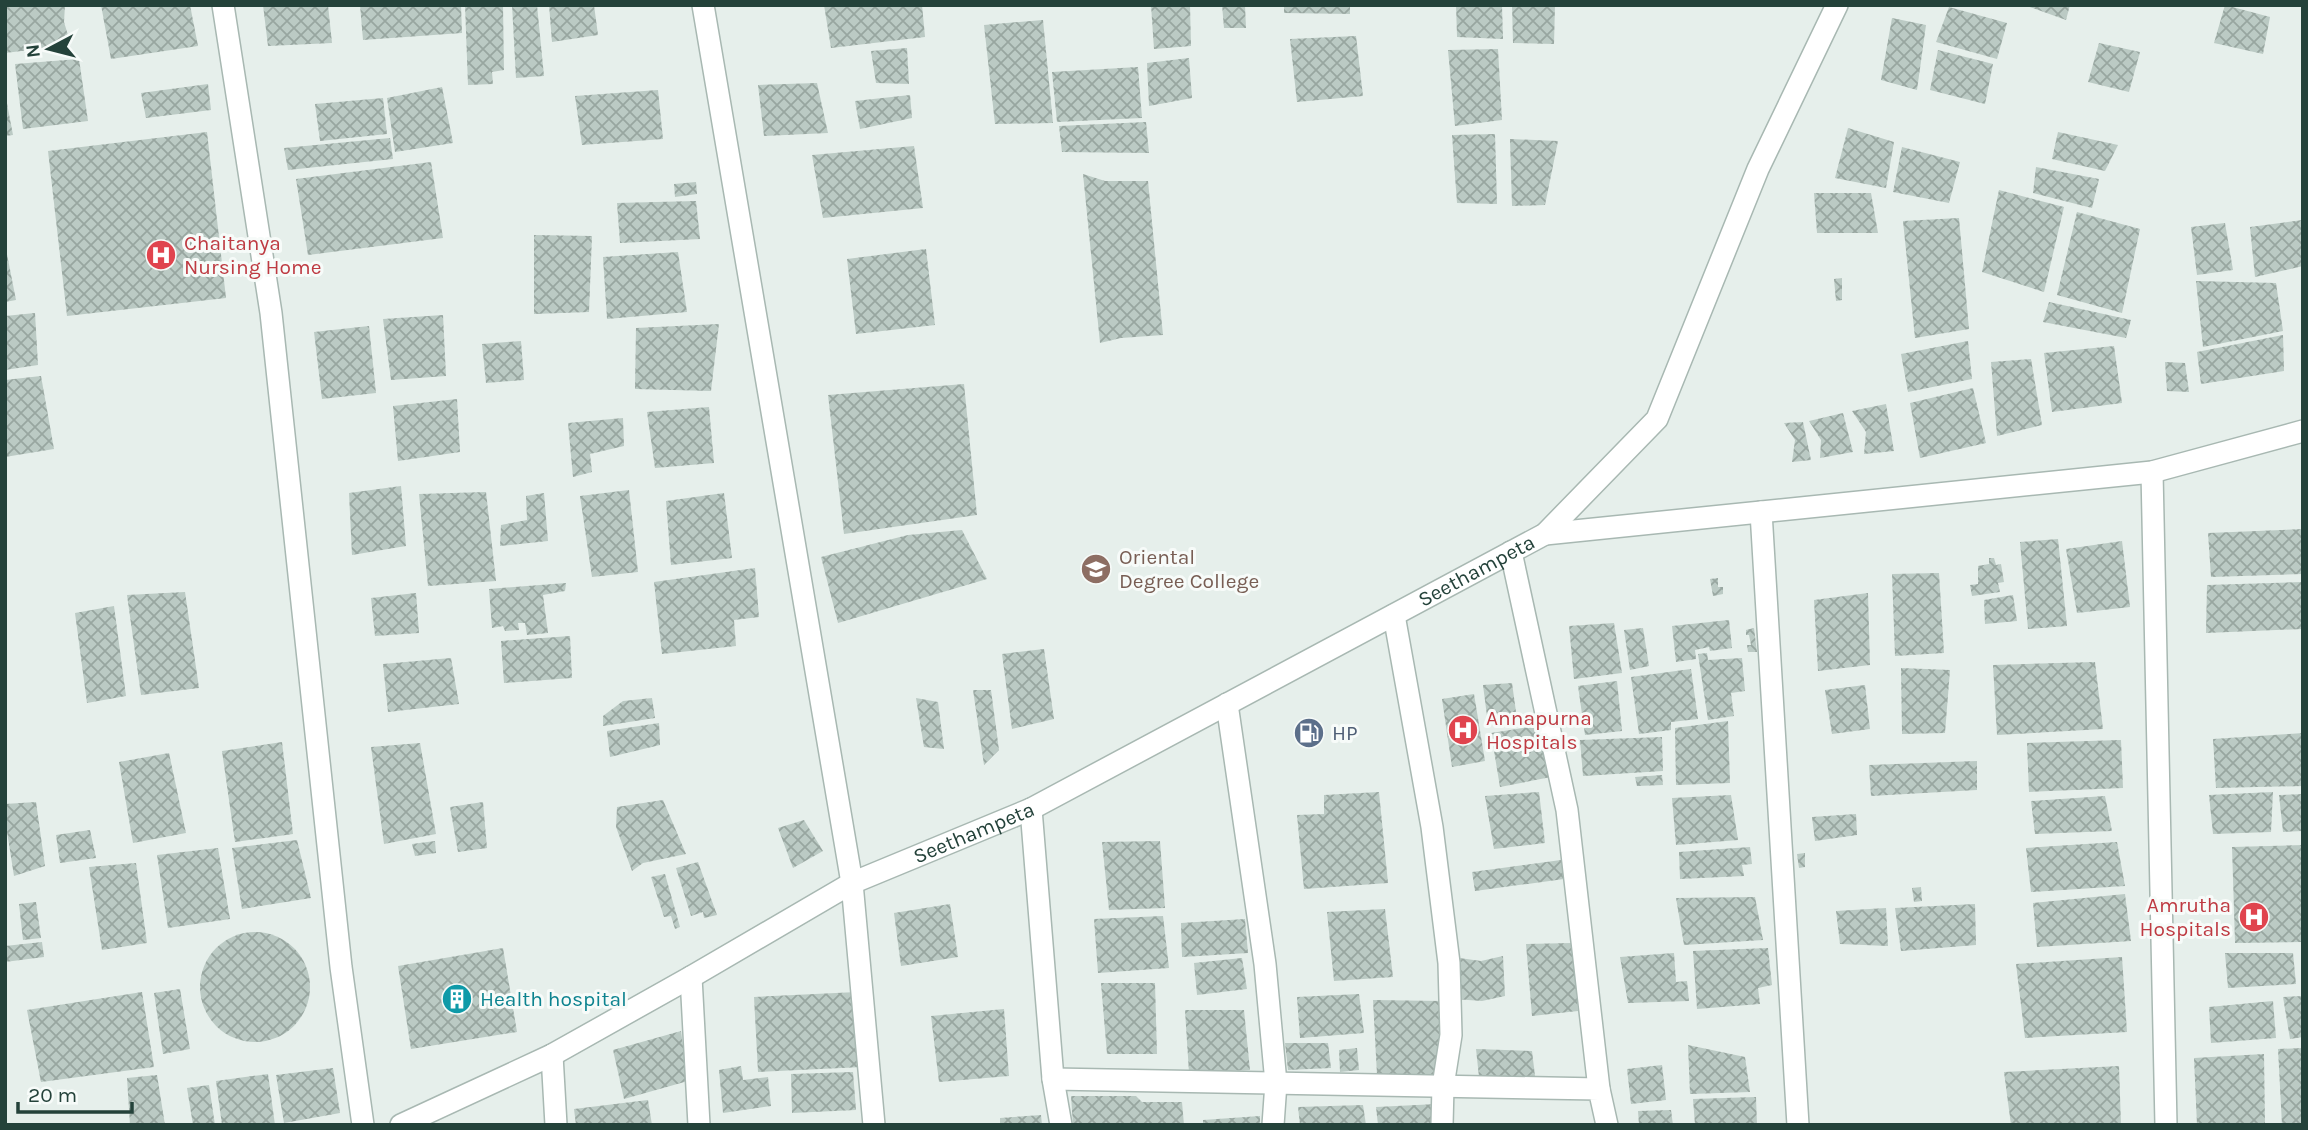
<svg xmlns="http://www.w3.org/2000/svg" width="2308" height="1130" font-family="Karla,sans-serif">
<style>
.building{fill:url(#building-cross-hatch)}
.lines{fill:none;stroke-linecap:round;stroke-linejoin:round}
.minor-casing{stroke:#a8b8b2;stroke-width:24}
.minor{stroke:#fff;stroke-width:21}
.labels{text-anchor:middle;stroke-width:6;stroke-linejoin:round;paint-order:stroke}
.health-label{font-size:21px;fill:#be3a42;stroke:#f7fbf9;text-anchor:start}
.education-label{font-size:21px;fill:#785e54;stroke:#f7fbf9;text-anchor:start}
.street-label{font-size:21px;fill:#24423a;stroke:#f7fbf9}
.service-label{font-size:21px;fill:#4e5e75;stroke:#f7fbf9;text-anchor:start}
.culture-label{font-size:21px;fill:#0d838f;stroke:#f7fbf9;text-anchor:start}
</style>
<defs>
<pattern id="building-cross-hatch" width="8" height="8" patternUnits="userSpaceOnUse" patternTransform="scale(1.75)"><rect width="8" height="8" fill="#bbcac4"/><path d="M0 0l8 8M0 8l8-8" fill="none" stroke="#98a6a0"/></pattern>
</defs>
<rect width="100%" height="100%" fill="#e6efeb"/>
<g class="building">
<path d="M5,5H65L64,22L71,45L5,53Z"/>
<path d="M101,5H190L198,46L111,59Z"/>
<path d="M263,5H328L332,43L268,46Z"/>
<path d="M360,5H461L462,33L363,40Z"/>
<path d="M465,5H503L504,70L492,72L493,84L468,85Z"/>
<path d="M512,5H537L544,76L516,78Z"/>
<path d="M549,5H594L598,35L552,42Z"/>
<path d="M824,5H922L925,37L831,48Z"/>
<path d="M1151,5H1190L1191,46L1154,49Z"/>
<path d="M1222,5H1245L1246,28H1224Z"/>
<path d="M1284,5H1350V14L1284,13Z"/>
<path d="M1456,5H1502L1503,39L1457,37Z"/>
<path d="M1512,5H1555L1554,44L1513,43Z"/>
<path d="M2024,5H2070L2066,20Z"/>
<path d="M2225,5L2270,17L2263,54L2214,43Z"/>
<path d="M1949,7L2007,23L1997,59L1936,42Z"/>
<path d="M1892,18L1926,25L1917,90L1881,80Z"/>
<path d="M1043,20L1053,123L995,124L984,25Z"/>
<path d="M1356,36L1363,96L1297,102L1290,39Z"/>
<path d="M2099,43L2140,52L2129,92L2088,82Z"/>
<path d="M907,48L909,84L876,83L871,51Z"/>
<path d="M1498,49L1502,120L1455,126L1448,50Z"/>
<path d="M1938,50L1993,64L1985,104L1930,90Z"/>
<path d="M1189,58L1192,98L1149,106L1147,63Z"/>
<path d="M79,59L88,121L23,129L15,64Z"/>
<path d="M1138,67L1142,118L1057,122L1052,72Z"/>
<path d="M817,83L828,133L764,136L758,85Z"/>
<path d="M208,84L211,110L146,118L141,93Z"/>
<path d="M442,87L453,143L395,152L387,98Z"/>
<path d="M658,90L663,139L582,145L575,96Z"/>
<path d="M5,93L13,135L5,136Z"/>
<path d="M910,95L912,118L860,129L855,101Z"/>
<path d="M383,98L387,134L320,141L315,104Z"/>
<path d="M1146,122L1149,153L1062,152L1059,126Z"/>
<path d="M1848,128L1894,142L1886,188L1835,178Z"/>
<path d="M207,132L226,298L67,316L48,151Z"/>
<path d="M2058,132L2118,145L2105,171L2052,159Z"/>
<path d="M1495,134L1497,204L1457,203L1452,135Z"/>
<path d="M390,138L393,159L288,170L284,148Z"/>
<path d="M1510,139L1558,141L1545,205L1512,206Z"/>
<path d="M914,146L923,208L823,218L812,155Z"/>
<path d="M1902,147L1960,162L1949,203L1893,192Z"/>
<path d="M431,162L443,238L308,255L296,179Z"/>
<path d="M2036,167L2099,179L2092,208L2033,193Z"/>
<path d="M1083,174L1105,181H1148L1163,335L1121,338L1100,343Z"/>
<path d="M696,182L697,194L675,197L674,184Z"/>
<path d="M1999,190L2064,207L2044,292L1982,272Z"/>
<path d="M1814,193H1871L1878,233H1817Z"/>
<path d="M696,201L700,239L620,243L617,203Z"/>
<path d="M2077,212L2140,229L2122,313L2057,295Z"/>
<path d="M1959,218L1969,329L1915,338L1903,221Z"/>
<path d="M2302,220L2303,266L2255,277L2250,227Z"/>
<path d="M2225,223L2233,270L2197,275L2191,227Z"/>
<path d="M534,235L592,236L589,312L534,314Z"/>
<path d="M5,244L16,300L5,302Z"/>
<path d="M926,249L935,325L856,334L847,259Z"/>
<path d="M678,252L687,312L607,319L603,257Z"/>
<path d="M1842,278V300L1836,301L1834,279Z"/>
<path d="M2196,281L2276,283L2283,331L2203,347Z"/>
<path d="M2049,302L2131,320L2126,338L2043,322Z"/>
<path d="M35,313L38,365L5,370V316Z"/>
<path d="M443,315L446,376L391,380L383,319Z"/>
<path d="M719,324L711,391L635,389L636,328Z"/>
<path d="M369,326L376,393L322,399L314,332Z"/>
<path d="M2283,335L2284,371L2201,384L2197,352Z"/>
<path d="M521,341L524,380L486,383L482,344Z"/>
<path d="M1968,341L1972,379L1908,392L1901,354Z"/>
<path d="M2114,346L2122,403L2052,412L2044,353Z"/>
<path d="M2031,359L2042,425L1997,436L1991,362Z"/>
<path d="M2165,362L2185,363L2189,392L2167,391Z"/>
<path d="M41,376L54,449L5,457V380Z"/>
<path d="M964,384L977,515L844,534L828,395Z"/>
<path d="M1973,388L1986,443L1920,458L1910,403Z"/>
<path d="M457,399L460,452L398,461L393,406Z"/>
<path d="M1886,404L1894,451L1864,454L1866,432L1852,411Z"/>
<path d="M709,407L714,463L655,468L647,412Z"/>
<path d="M1843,413L1853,452L1820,458L1821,440L1809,421Z"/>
<path d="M623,418L624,446L590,454L592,472L573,477L568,423Z"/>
<path d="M1803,422L1811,460L1792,462L1795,440L1784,423Z"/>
<path d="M401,486L406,546L352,555L349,493Z"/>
<path d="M629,490L638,572L592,577L580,496Z"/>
<path d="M486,492L496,581L428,586L419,494Z"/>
<path d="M544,493L548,541L500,546L501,525L527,520L526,496Z"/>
<path d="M724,493L732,558L671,565L666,501Z"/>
<path d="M2303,529V574L2211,577L2208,533Z"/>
<path d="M962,530L987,579L838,623L821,557L908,535Z"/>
<path d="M2058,539L2067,626L2028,629L2020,542Z"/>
<path d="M2122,541L2130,607L2077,613L2066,549Z"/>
<path d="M1989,558H1994L1996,565L2001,564L2004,582L1998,583L2000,592L1972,596L1970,585L1978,584V566L1989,564Z"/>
<path d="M755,568L759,617L734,620L736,646L662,654L654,582Z"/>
<path d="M1939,573L1944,653L1895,656L1892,574Z"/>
<path d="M1718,578V587H1723V594L1713,596L1710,579Z"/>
<path d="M2303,582V629L2206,633L2207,585Z"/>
<path d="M566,583L565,591L543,595L548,633L527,635L525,623H518L519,630L505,631L503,626L492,628L489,589Z"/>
<path d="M185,592L199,688L141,695L127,595Z"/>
<path d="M416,593L419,633L375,636L371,598Z"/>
<path d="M1868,593L1870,665L1818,671L1814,600Z"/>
<path d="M2013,595L2017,621L1985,624L1984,600Z"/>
<path d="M114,606L126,696L87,703L75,613Z"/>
<path d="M1729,620L1732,648L1710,651L1709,647L1695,650L1696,659L1676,662L1672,626Z"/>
<path d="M1614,623L1622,673L1574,679L1569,626Z"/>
<path d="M1643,628L1649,666L1630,670L1624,630Z"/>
<path d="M1754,628L1757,652H1748L1747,645H1751L1749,635H1746V630Z"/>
<path d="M570,636L572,678L504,683L501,641Z"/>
<path d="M1044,649L1054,719L1012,729L1002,654Z"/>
<path d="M1707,653L1708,660L1742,658L1745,691L1731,693L1734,716L1708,720L1698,654Z"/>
<path d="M451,658L459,704L388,712L383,664Z"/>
<path d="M2095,662L2103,729L1997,735L1993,665Z"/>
<path d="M1901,668L1950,670L1945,733L1902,734Z"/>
<path d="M1691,669L1698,719L1671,722V730L1639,734L1631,677Z"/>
<path d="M1617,681L1622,731L1585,735L1578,686Z"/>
<path d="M1512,683L1517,719L1488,724L1483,685Z"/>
<path d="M1865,685L1870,729L1832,734L1825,690Z"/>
<path d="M973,690H991L999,750L984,765Z"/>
<path d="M1474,694L1485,761L1452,767L1442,699Z"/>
<path d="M652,698L655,718L603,726V716L623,701Z"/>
<path d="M916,698L938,702L944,749L924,747Z"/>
<path d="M1728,721L1730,783L1676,785L1675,728Z"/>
<path d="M659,723L660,745L610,757L607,731Z"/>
<path d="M1542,725L1551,777L1500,787L1491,733Z"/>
<path d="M2303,733V786L2216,788L2213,739Z"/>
<path d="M1662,737L1663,771L1583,776L1580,740Z"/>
<path d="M2121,740L2123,788L2029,792L2027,743Z"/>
<path d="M282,742L293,834L235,842L222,751Z"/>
<path d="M420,743L436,834L384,844L371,747Z"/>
<path d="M169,753L186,833L133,843L119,762Z"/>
<path d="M1977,761V790L1871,796L1869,765Z"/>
<path d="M1662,775L1663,785L1637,786L1635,777Z"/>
<path d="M1379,792L1388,883L1304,889L1297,815L1324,814V795Z"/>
<path d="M1539,792L1545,843L1494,849L1485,796Z"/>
<path d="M2273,792L2271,832L2213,834L2209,795Z"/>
<path d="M2303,794V831L2283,832L2279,795Z"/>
<path d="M1731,795L1738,840L1676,845L1672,798Z"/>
<path d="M2105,796L2112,831L2035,834L2031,801Z"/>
<path d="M663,800L686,854L643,863L632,871L616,827L617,807Z"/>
<path d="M36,802L45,866L14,876L5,819V804Z"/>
<path d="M483,802L487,848L458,852L450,807Z"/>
<path d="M1856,814L1857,835L1815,841L1812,817Z"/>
<path d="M804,820L823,851L793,868L778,828Z"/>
<path d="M90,830L96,858L60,863L56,835Z"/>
<path d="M297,840L311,898L242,909L232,848Z"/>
<path d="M435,841L436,853L415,856L412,844Z"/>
<path d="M1160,841L1165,908L1109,910L1102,842Z"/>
<path d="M2117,842L2125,886L2031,892L2026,848Z"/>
<path d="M2303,845V942L2235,943L2232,847Z"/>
<path d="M1750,847L1752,864L1742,865L1744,876L1680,879L1679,852Z"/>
<path d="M218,848L230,919L168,928L157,855Z"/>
<path d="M1805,853V867L1799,868L1797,854Z"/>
<path d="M1561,860L1564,879L1475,891L1472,872Z"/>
<path d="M698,862L717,915L704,918L703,912L691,916L676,868Z"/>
<path d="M136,863L147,943L102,950L89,867Z"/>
<path d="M665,874L680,927L675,929L671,916L664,917L651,877Z"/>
<path d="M1921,887L1922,901L1914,902L1912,888Z"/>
<path d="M2125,894L2131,941L2037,947L2033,903Z"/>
<path d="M1755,897L1763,940L1684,945L1676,898Z"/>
<path d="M36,902L41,938L23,940L19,904Z"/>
<path d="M950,904L958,957L901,966L894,913Z"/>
<path d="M1975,904L1976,945L1901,951L1895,908Z"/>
<path d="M1886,908L1888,946L1840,944L1836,911Z"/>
<path d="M1385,909L1393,977L1334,981L1327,912Z"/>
<path d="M1163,916L1169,968L1098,973L1094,919Z"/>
<path d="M1245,919L1248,953L1182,957L1181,923Z"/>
<circle cx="255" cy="987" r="55"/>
<path d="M42,942L44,957L5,962V946Z"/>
<path d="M1572,943L1578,1011L1532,1016L1526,944Z"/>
<path d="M503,948L517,1032L411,1049L398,966Z"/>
<path d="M1768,948L1772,985L1758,988L1760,1004L1697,1009L1693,951Z"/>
<path d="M1674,953L1676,982L1687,981L1689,1001L1628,1003L1620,957Z"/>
<path d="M2225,953H2293L2296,984L2228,988Z"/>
<path d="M1503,956L1505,996L1482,1001L1454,999L1452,957L1481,961Z"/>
<path d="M2122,957L2127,1032L2025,1038L2016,964Z"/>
<path d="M1242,958L1247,989L1197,995L1194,963Z"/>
<path d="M1101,983H1155L1157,1054H1107Z"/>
<path d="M180,989L190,1049L163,1054L154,993Z"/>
<path d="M142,992L154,1067L41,1082L27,1010Z"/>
<path d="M857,992L863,1067L758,1072L754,997Z"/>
<path d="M1359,994L1364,1033L1300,1038L1297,997Z"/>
<path d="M2303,996V1037L2290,1039L2283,997Z"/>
<path d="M1373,1000L1441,1001L1443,1074L1377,1075Z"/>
<path d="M2273,1001L2276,1038L2211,1043L2209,1007Z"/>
<path d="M1004,1009L1009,1076L939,1082L931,1016Z"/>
<path d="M1185,1010H1244L1250,1070L1189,1073Z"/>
<path d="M681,1031L688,1081L624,1099L613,1050Z"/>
<path d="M1285,1043H1328L1331,1068L1288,1070Z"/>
<path d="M1688,1045L1745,1057L1750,1092L1690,1094Z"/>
<path d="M1357,1048L1359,1070L1340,1072L1339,1050Z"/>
<path d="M2303,1048V1125H2282L2278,1049Z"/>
<path d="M1476,1049L1532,1051L1535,1076L1479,1077Z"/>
<path d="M2264,1054L2265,1125H2197L2194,1058Z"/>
<path d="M1662,1065L1666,1100L1631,1104L1627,1069Z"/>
<path d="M741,1066L743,1080L768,1077L771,1106L723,1113L719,1070Z"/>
<path d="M2119,1066L2121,1125H2011L2004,1072Z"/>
<path d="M333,1068L340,1113L284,1123L276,1075Z"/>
<path d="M853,1072L856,1110L792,1113L791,1074Z"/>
<path d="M268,1074L275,1125H222L216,1081Z"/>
<path d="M157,1075L165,1125H130L127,1078Z"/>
<path d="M209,1085L215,1125H193L187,1088Z"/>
<path d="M1071,1096H1136L1142,1102H1182L1184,1125H1073Z"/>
<path d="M1756,1097L1757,1125H1695L1693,1099Z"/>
<path d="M648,1100L652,1125H576L574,1109Z"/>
<path d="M1437,1104L1439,1125H1378L1376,1107Z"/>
<path d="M1363,1105L1366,1125H1300L1298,1107Z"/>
<path d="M1671,1110L1673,1125H1639L1638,1111Z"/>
<path d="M1041,1115L1042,1125H1000V1118Z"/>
<path d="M1260,1116V1125H1203V1120Z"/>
</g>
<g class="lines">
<g class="minor-casing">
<g id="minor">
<path d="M223,5L271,313L341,967L363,1125"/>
<path d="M703,5L852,883L874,1125"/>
<path d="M2152,472L2166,1125"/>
<path d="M1761,512L1798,1125"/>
<path d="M1545,534L2152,472L2303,431"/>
<path d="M1511,552L1567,810L1599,1089"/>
<path d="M1394,615L1432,827L1449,963L1451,1035L1443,1086L1442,1125"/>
<path d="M1227,704L1265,964L1276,1083L1273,1125"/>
<path d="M1031,809L1053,1079L1061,1125"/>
<path d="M691,977L699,1125"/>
<path d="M552,1055L556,1125"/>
<path d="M1053,1079L1599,1089L1607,1125"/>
<path id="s1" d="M401,1125L552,1055L691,977L852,883L1031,809L1545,534L1657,419L1758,169L1837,5"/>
</g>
</g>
<use href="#minor" class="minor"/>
</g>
<defs>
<g id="hospital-disc" transform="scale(1.575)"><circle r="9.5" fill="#e0444e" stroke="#f7fbf9"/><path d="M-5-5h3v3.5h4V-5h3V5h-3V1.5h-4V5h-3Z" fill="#fff"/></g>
<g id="university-disc" transform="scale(1.575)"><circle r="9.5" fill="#8d6e63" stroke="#f7fbf9"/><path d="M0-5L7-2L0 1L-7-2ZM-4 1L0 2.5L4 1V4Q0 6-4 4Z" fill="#fff"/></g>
<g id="fuel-disc" transform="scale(1.575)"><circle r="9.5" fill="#5c6f8a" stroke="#f7fbf9"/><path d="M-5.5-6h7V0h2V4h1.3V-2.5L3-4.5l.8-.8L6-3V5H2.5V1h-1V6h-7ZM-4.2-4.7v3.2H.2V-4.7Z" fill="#fff"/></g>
<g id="building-disc" transform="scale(1.575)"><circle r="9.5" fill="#0f9aa8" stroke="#f7fbf9"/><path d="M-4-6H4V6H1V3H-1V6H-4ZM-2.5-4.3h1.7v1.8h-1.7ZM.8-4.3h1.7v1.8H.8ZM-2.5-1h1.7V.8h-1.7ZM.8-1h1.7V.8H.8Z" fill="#fff"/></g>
</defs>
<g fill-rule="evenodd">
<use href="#hospital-disc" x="161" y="255"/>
<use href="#university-disc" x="1096" y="569"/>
<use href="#hospital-disc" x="1463" y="730"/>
<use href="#fuel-disc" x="1309" y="733"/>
<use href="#hospital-disc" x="2254" y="917"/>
<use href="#building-disc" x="457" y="999"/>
</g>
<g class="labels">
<g class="health-label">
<text x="184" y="250">Chaitanya<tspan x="184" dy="24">Nursing Home</tspan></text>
<text x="1486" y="725">Annapurna<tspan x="1486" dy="24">Hospitals</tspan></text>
<text x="2231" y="912" text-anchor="end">Amrutha<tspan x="2231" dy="24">Hospitals</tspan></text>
</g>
<g class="education-label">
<text x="1119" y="564">Oriental<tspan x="1119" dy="24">Degree College</tspan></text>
</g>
<g class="street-label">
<text dy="7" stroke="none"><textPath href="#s1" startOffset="1211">Seethampeta</textPath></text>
<text dy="7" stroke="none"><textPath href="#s1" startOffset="644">Seethampeta</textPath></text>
</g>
<g class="service-label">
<text x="1332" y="740">HP</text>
</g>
<g class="culture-label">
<text x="480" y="1006">Health hospital</text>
</g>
</g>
<rect width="2308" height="1130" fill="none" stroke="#24423a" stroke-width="14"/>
<g transform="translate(49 49) rotate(263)" stroke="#f7fbf9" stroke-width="5" paint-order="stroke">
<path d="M0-5L12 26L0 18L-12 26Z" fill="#24423a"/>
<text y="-10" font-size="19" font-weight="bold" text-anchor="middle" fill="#24423a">N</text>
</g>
<path d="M18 1102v10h114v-10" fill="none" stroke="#24423a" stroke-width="3.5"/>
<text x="28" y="1102" font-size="21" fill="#24423a" stroke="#f7fbf9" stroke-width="5" paint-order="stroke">20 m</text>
</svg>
